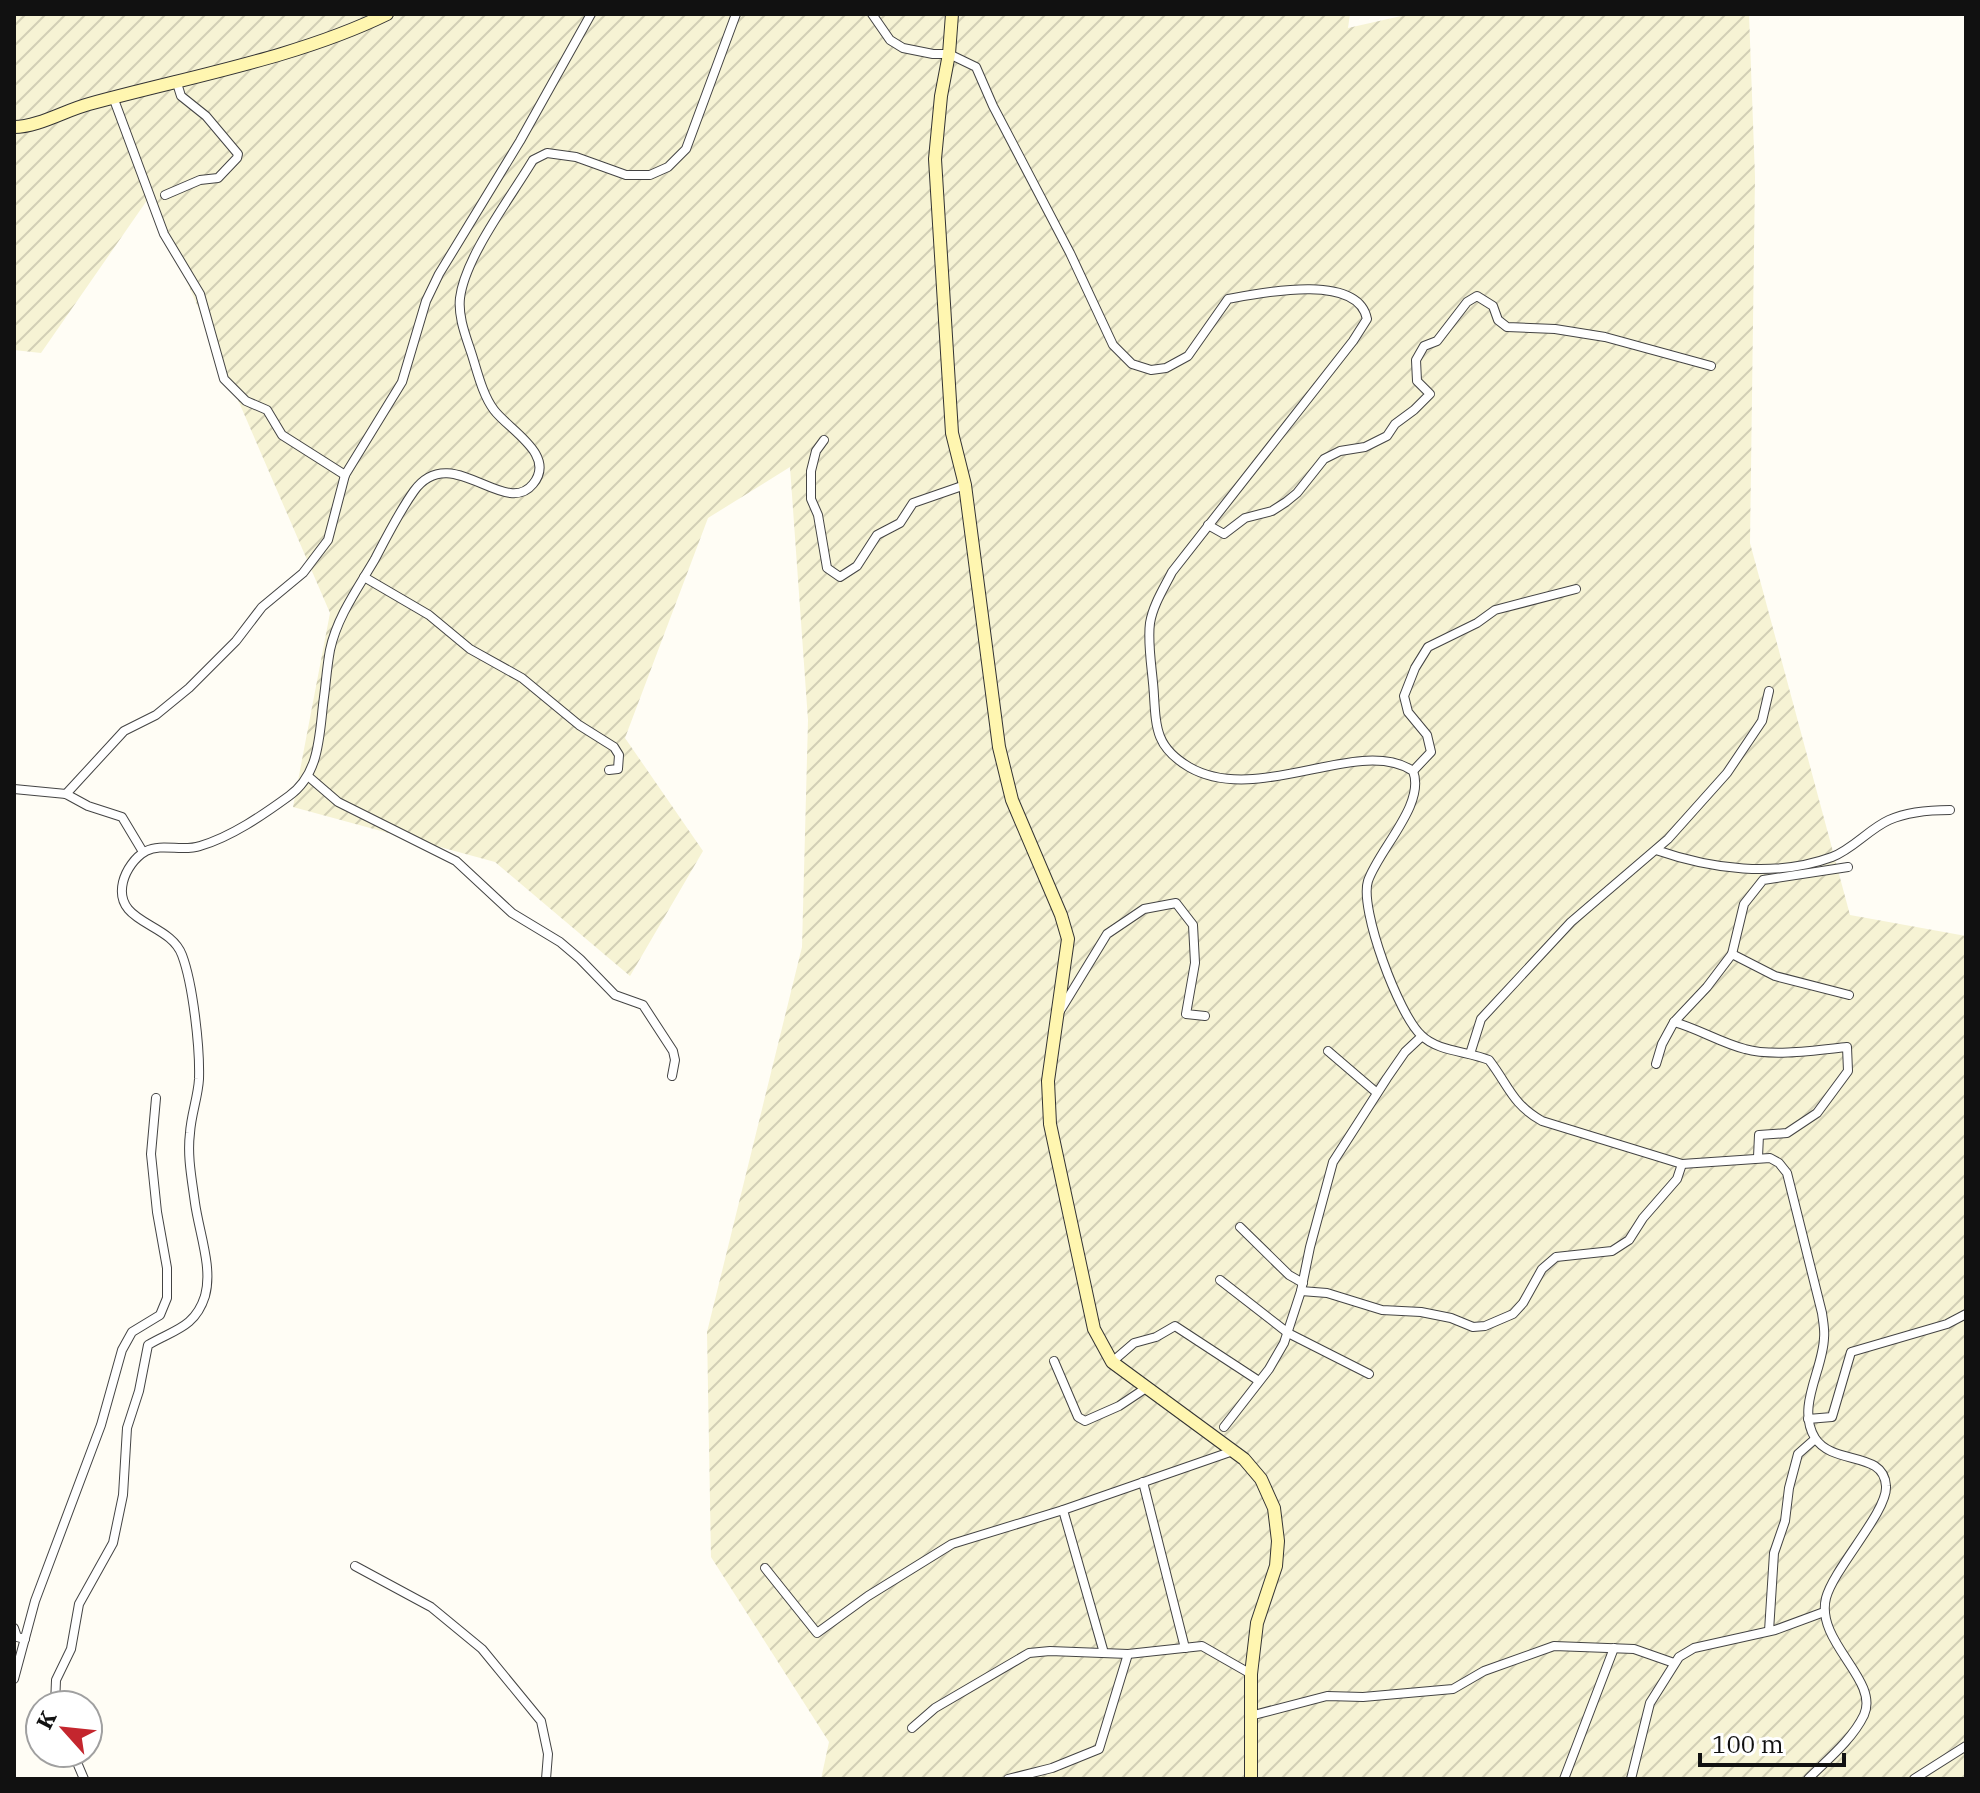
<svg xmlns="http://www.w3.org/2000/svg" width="1980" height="1793" font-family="'IBM Plex Serif',serif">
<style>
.farmland{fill:url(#farmland-furrows)}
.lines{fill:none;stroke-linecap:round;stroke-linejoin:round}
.minor-casing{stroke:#444;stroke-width:10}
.secondary-casing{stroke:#333;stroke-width:14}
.minor{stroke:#fff;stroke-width:8}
.secondary{stroke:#fff6b0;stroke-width:12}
</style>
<defs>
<pattern id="farmland-furrows" width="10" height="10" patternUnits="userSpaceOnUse" patternTransform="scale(2)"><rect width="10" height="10" fill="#f6f3d4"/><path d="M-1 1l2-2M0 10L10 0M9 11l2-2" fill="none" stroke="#d2cfb5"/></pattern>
</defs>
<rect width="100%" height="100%" fill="#fffdf5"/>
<path class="farmland" d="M14,14H1350L1348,28L1410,14H1749L1755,177L1750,543L1850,915L1966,936V1779H821L829,1742L711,1557L707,1332L802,947L808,720L790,467L708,518L625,738L703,851L630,976L495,862L293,807L330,613L150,196L41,353L14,350Z"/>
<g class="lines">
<g class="minor-casing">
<g id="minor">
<path d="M872,14L890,40L903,48L933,54H949L976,67L993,106L1070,253L1113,345L1132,364L1151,370L1166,368L1188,356L1228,299C1260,293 1358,272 1367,319L1353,341L1172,572C1164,588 1153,605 1150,623C1147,645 1153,673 1154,696C1156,730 1157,748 1189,767C1258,807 1359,735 1413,771C1426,804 1379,849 1368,881C1359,909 1399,1015 1421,1035C1438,1052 1468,1051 1489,1060C1509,1086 1512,1104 1542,1121L1682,1164L1770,1158L1779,1163L1787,1173L1822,1313C1823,1321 1825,1330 1824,1338C1823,1370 1796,1407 1815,1438C1833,1466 1884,1450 1886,1486C1888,1511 1834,1568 1826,1598C1815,1642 1880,1680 1864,1715C1852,1740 1827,1760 1808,1779"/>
<path d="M113,97L164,234L200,294L224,379L246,401L267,410L282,435L345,475"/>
<path d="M165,195L200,180L218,178L237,158L238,154L206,116L181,96L176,80"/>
<path d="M824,440L816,451L811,471V499L818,515L827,568L840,577L857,566L877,535L900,523L913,503L965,485"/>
<path d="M1208,525L1224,534L1245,518L1272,511L1286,502L1297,493L1324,459L1340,451L1365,447L1387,436L1395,424L1414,410L1430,394L1417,381L1416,360L1424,346L1437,341L1467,302L1477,296L1493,306L1498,320L1507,327L1555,329L1605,337L1711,366"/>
<path d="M364,577L429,615L470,649L522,678L579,725L614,747L619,755L618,769L609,770"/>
<path d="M1413,771L1431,752L1427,735L1408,712L1404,696L1415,668L1428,647L1477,623L1495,610L1576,589"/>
<path d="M309,777L338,802L456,861L512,913L560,942L580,959L615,995L643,1005L673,1051L675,1060L672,1076"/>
<path d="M14,789L66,794L88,806L122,817L143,852"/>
<path d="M66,794L124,731L156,715L189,688L236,641L262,607L303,573L328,540L345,475L402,382L426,301L439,274L520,141L591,14"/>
<path d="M1656,850C1711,869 1775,878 1832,857C1853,849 1869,829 1889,820C1907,812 1931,810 1950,810"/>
<path d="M1732,954L1744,904L1763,880L1848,867"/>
<path d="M1060,1011L1107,934L1144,909L1176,903L1193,925L1195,963L1186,1014L1205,1016"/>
<path d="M1328,1051L1377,1093"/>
<path d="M1470,1054L1481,1019L1571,922L1668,839L1727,773L1762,721L1769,691"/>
<path d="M1656,1064L1662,1044L1674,1022"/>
<path d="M1758,1157L1759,1135L1787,1133L1817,1113L1848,1071L1847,1047C1818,1050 1773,1057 1745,1049C1721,1043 1699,1029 1674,1022L1707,987L1732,954L1775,976L1849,995"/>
<path d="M1240,1227L1289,1275L1303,1283"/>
<path d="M1220,1280L1288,1333L1369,1374"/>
<path d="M1301,1291L1327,1293L1382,1310L1421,1312L1451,1318L1473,1327L1485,1326L1513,1314L1523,1303L1542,1269L1556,1257L1612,1251L1629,1240L1643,1218L1677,1179L1682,1164"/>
<path d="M1054,1361L1078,1417L1085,1421L1119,1406L1146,1388"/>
<path d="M1112,1362L1134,1343L1156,1337L1175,1326L1259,1381"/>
<path d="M1808,1419L1832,1417L1851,1352L1947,1324L1966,1314"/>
<path d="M1224,1427L1269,1369L1284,1343L1301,1291L1310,1247L1333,1162L1387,1078L1405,1052L1421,1037"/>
<path d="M1143,1482L1185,1648"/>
<path d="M1063,1510L1104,1653"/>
<path d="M355,1566L431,1607L482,1649L541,1721L548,1754L546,1779"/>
<path d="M765,1568L817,1633L868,1596L952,1544L1063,1510L1233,1451"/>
<path d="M14,1628L17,1637L25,1639"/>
<path d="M1769,1631L1774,1553L1785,1521L1789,1488L1798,1454L1815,1439"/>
<path d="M14,1679L35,1601L101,1425L122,1350L132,1332L160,1315L167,1298V1268L157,1212L151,1154L156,1098"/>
<path d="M55,1705L56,1680L71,1649L79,1604L113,1543L123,1495L127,1428L139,1391L148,1345C173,1330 195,1328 205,1296C213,1268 199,1232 195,1203C192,1180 187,1156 190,1133C191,1115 198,1097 199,1079C200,1048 193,984 182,955C170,922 113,924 123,882C126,870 135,857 146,851C162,843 183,852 200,846C231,837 263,815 289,796C321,773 319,733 324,697C326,682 327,666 330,650C337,617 358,588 375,559C387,536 399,512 414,491C451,440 505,519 533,484C557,455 509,430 494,410C482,394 477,370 471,352C465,334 458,316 460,298C465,257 511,197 533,160L547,153L576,157L626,175H650L668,167L686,149L736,14"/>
<path d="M1250,1716L1327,1696L1363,1697L1453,1689L1484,1671L1554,1646L1634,1649L1674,1663"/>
<path d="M912,1728L935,1708L1029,1653L1050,1651L1128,1654L1202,1646L1251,1674"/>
<path d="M73,1753L84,1779"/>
<path d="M1008,1779L1052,1768L1099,1749L1128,1654"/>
<path d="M1564,1779L1614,1648"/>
<path d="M1631,1779L1650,1703L1679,1657L1694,1648L1775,1630L1824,1612"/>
<path d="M1914,1779L1966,1746"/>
</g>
</g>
<g class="secondary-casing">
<g id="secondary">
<path d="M952,14L949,54L941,96L935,159L952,433L965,485L999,747L1012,800L1061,915L1068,939L1048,1081L1050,1124L1094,1329L1112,1362L1244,1459L1261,1479L1274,1508L1278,1541L1276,1566L1257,1623L1251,1674V1779"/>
<path d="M14,127C38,127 66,110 89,104C187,77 297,58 387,14"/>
</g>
</g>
<use href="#minor" class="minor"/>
<use href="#secondary" class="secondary"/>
</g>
<rect width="1980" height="1793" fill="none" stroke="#111111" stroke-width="32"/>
<g transform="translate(64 1729) rotate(297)"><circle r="38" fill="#ffffff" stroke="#a0a0a0" stroke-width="2"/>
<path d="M0-6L14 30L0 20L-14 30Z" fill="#c4262e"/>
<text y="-12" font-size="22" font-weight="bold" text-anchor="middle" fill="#111111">K</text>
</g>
<path d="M1700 1753v12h144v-12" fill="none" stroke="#111111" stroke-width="4"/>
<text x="1712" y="1753" font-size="24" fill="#111111" stroke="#ffffff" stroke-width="6" paint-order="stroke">100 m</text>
</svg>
